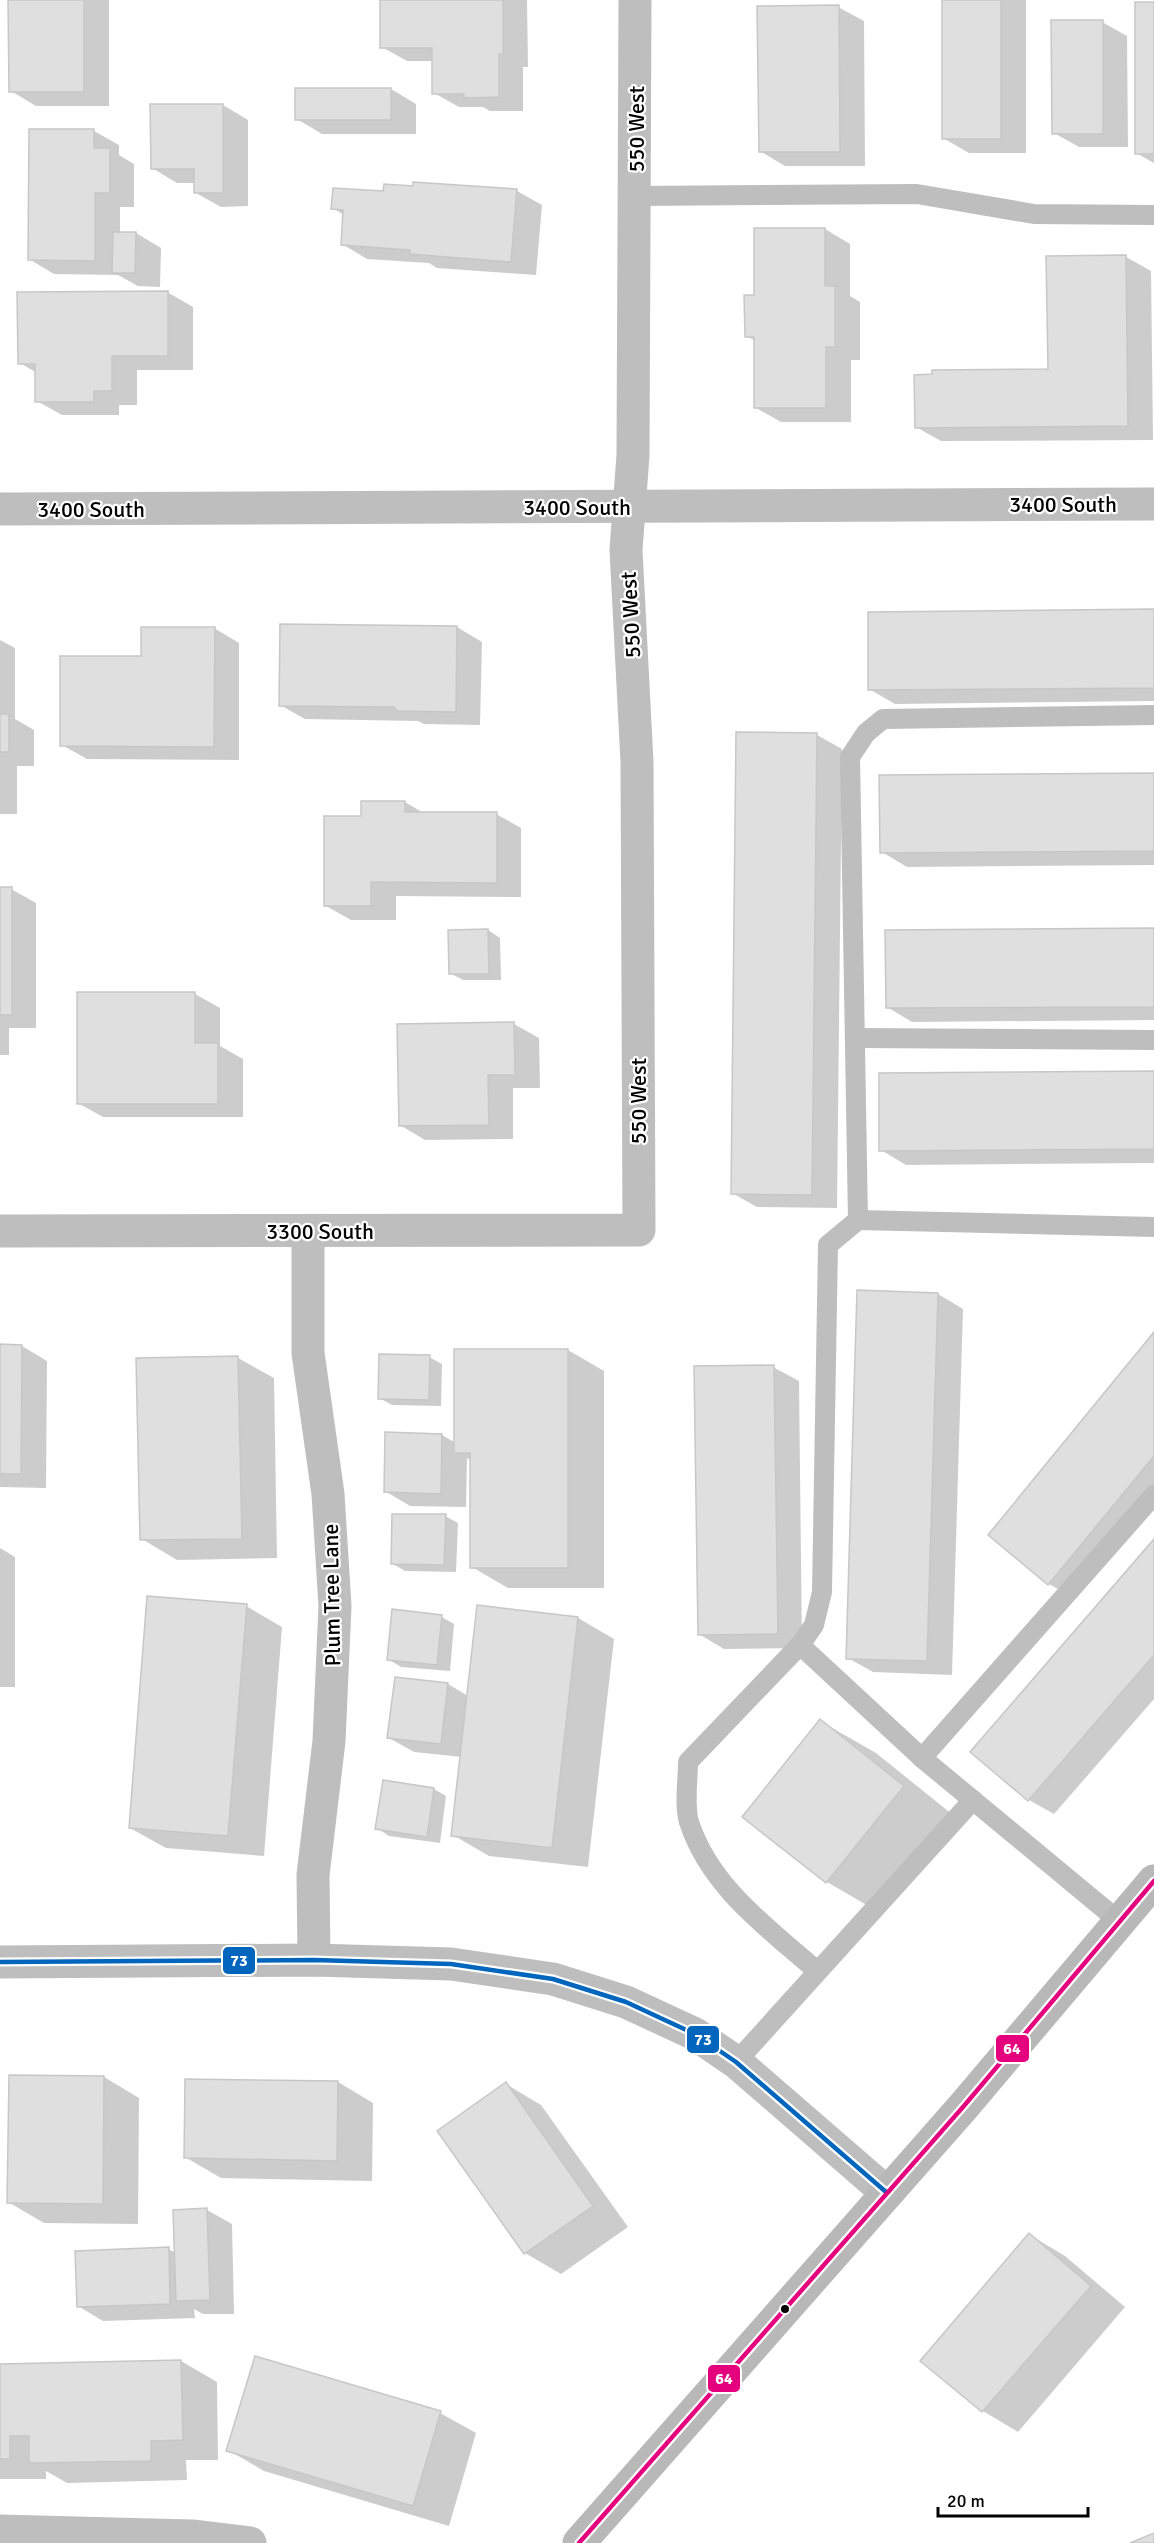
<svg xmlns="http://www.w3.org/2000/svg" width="1154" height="2543" font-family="Signika,sans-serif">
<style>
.shadow{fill:#0003}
.building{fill:#dfdfdf;stroke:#c7c7c7;stroke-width:1.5}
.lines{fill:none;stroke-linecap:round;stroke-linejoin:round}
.lane{stroke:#bebebe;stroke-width:20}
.street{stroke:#bebebe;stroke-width:33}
.secondary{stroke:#b8b8b8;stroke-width:33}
.bus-1-casing{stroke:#fff;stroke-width:9}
.bus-2-casing{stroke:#fff;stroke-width:9}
.bus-1{stroke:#0065bd;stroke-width:4.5}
.bus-2{stroke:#e5007d;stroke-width:4.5}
.bus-dot{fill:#000;stroke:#fff;stroke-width:2}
.labels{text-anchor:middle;stroke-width:4.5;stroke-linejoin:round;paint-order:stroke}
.street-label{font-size:22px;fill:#000;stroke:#fff}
.line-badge{stroke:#fff;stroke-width:2}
.badge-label{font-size:16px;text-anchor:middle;font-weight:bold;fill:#fff}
</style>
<rect width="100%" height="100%" fill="#fff"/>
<g class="shadow">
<path d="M10,0H109V106H36L11,91Z"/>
<path d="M382,0H527L528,67H523V111H490L483,107H459L434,93L433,61H407L382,47Z"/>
<path d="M943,0H1026V153H969L943,138Z"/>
<path d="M1154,3V163L1136,153Z"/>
<path d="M838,7L864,21L865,166H785L760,151Z"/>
<path d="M1102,22L1127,36L1128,147H1079L1054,133Z"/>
<path d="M391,89L416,104V134H322L297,119Z"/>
<path d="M223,105L248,120V206L221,207L196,193V183H177L152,168Z"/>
<path d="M94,131L119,145V155L134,164V207H120V233H136L161,248L160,287L138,286L118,275L54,274L29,259Z"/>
<path d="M517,191L542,205L536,275L437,268L429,263L367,259L342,244L344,215L333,208L384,193Z"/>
<path d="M825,229L850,244V296L860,302V360H851V422H781L756,408V341L746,336Z"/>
<path d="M1126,257L1151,271L1153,440L941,441L916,427L1049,371Z"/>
<path d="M167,292L193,307V370H137V405H119V415H62L37,401V373L20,363Z"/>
<path d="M1154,611V701L895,704L869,689Z"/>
<path d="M457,627L482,642L480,725L424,724L418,721L305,719L280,705Z"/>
<path d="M214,628L239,643V760L87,759L62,745L143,657Z"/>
<path d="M0,640L15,648V719L34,730V766H17V814H0Z"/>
<path d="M737,734L817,735L842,749L837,1208L757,1207L732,1193Z"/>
<path d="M1154,774V865L907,867L882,852Z"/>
<path d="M405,802L425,814H496L521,828V897L396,896V920H351L326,906L362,817Z"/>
<path d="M0,889H11L36,903V1028H9V1055H0Z"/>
<path d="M1154,929V1020L912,1022L887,1007Z"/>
<path d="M488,930L500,938L501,980H463L450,973Z"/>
<path d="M195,994L220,1008V1046L243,1059V1117H103L78,1103Z"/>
<path d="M514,1024L539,1038L540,1088H513V1139L425,1140L400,1125L399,1025Z"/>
<path d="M1154,1072V1163L906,1165L881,1150Z"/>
<path d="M938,1294L963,1309L952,1675L873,1672L848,1658Z"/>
<path d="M1154,1334V1501L1074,1598L1049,1584L990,1535Z"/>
<path d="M0,1346H22L47,1361L46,1488L0,1487Z"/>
<path d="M568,1350L604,1371V1588H508L472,1567V1461L467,1458L466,1507L410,1506L385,1491L442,1435L456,1443Z"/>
<path d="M429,1357L442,1364L441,1406L392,1405L379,1398Z"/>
<path d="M238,1358L274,1378L277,1558L177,1560L142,1539Z"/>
<path d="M773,1367L799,1381L802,1648L724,1649L699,1634Z"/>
<path d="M445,1516L458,1523L456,1572L405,1571L393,1564Z"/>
<path d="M1154,1541V1699L1054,1814L1029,1800Z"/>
<path d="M0,1548L15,1557V1687H0Z"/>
<path d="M246,1606L282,1627L264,1856L166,1848L130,1828Z"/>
<path d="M478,1607L578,1618L614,1639L588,1867L489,1856L453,1835L462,1757L414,1752L389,1738L448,1684L468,1696Z"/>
<path d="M394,1611L442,1617L454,1624L450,1671L401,1667L388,1659Z"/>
<path d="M820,1721L876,1753L958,1819L882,1914L827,1882L744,1817Z"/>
<path d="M434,1789L446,1796L440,1843L389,1836L377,1828Z"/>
<path d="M104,2077L139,2098L138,2224L44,2223L8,2202Z"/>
<path d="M338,2082L373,2103L372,2181L221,2178L185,2157Z"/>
<path d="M506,2084L541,2105L628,2227L561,2274L525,2253Z"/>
<path d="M207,2210L232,2224L234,2314H203L194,2309L195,2318L103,2321L78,2306L168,2249L176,2253Z"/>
<path d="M1030,2235L1065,2256L1125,2307L1018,2432L983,2411Z"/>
<path d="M256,2358L440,2413L476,2433L449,2526L264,2471L228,2450Z"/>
<path d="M181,2361L217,2382L218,2460H186L187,2480L67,2483L46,2471V2479H0V2366Z"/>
</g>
<g class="building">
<path d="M8,0H84V92H9Z"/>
<path d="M380,0H503V54H499V97L464,98V94H432V48H380Z"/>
<rect x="942" y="0" width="59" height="139"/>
<rect x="1135" y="2" width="19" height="152"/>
<path d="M839,5L840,152H759L757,6Z"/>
<path d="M1051,20H1103V134H1052Z"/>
<rect x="295" y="88" width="96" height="32"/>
<path d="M150,104H223V193H194V169H151Z"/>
<path d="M29,129H94V148H110V193H95V261L28,260Z"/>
<path d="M413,182L517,189L511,262L410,254V250L341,245L343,210L331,209L333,188L383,191L384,184L413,186Z"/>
<path d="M754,228H825V286H835V347H826V408H754V337H745L744,295H754Z"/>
<path d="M113,232H136L135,273H112Z"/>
<path d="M1126,255L1128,426L915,428L914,375L932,374V370L1048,369L1046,256Z"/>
<path d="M168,291V356H112V391H94V402H35V364H18L17,292Z"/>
<path d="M1154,609V688L868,690V612Z"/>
<path d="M280,624L457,626L456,712L397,711L394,707L279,706Z"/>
<path d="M141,627H215L214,747L60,746V656H141Z"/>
<rect x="0" y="714" width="9" height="38"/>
<path d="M736,732L817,733L812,1195L731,1194Z"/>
<path d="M1154,773V851L880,853L879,775Z"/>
<path d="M361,801H405V812H497V883L371,882V906H324V816H361Z"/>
<rect x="0" y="887" width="12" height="128"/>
<path d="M1154,928V1007L886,1008L885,930Z"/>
<path d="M488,929L489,974H449L448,930Z"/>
<path d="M77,992H195V1043H218V1104H77Z"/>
<path d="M514,1022L515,1075H488L489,1125L399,1126L397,1024Z"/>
<path d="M1154,1071V1149L879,1151V1073Z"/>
<path d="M857,1290L938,1293L927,1661L846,1659Z"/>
<path d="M1154,1332V1456L1048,1585L988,1535Z"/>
<path d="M0,1344L22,1345L21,1474H0Z"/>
<path d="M454,1349H568V1568H470V1453H454Z"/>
<path d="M379,1354L430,1355L429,1400L378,1399Z"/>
<path d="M238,1356L242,1539L140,1540L136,1358Z"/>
<path d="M774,1365L778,1634L698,1635L694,1366Z"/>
<path d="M385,1432L442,1434L441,1494L384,1492Z"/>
<path d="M392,1514H446L444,1565L391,1564Z"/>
<path d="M1154,1539V1655L1028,1801L970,1752Z"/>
<path d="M147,1596L247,1604L228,1836L129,1828Z"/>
<path d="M477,1605L578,1617L552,1848L451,1836Z"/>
<path d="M392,1609L442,1615L437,1665L387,1660Z"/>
<path d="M395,1677L448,1683L441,1744L387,1738Z"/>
<path d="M820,1719L904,1786L826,1883L742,1817Z"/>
<path d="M383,1780L434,1788L427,1837L375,1829Z"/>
<path d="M9,2075L104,2076L103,2204L7,2203Z"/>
<path d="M185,2079L338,2081L337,2161L184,2158Z"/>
<path d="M506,2082L593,2206L524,2254L437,2131Z"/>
<path d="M207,2208L210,2300L176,2301L173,2210Z"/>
<path d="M1029,2233L1091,2286L982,2412L920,2361Z"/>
<path d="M169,2247L170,2304L77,2307L75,2251Z"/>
<path d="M255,2356L441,2411L413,2506L226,2451Z"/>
<path d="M181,2360L183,2440L151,2441V2461L29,2463V2436H10V2459H0V2364Z"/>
<path d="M1154,2533V2543H1130Z"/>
</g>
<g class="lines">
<g class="lane">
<path d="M636,196L917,194L1034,214L1154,215"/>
<path d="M855,1038L1154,1040"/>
<path d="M858,1220L850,757L866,733L883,719L1154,715"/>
<path d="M800,1645L922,1758"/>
<path d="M1120,1922L922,1758L1154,1495"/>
<path d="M817,1971C768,1928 710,1887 689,1822C684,1805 688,1780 688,1762L800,1645L814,1625L822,1592L828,1245L858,1220L1154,1227"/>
<path d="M736,2062L973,1800"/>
</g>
<g class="street">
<path d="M0,509L1154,504"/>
<path d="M0,1231L639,1230L637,762L626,550L633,455L635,0"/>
<path d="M308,1231V1353L328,1494L335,1606L329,1741L313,1875L314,1960"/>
<path d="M0,1962L314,1960L451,1964L553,1979L626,2002L695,2034L736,2062L886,2192"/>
<path d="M0,2531L192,2536L250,2543"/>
</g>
<path class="secondary" d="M579,2543L963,2107L1154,1881"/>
<g class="bus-1-casing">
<path id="bus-1" d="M0,1962L314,1960L451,1964L553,1979L626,2002L695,2034L736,2062L886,2192"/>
</g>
<g class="bus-2-casing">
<path id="bus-2" d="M579,2543L963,2107L1154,1881"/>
</g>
<use href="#bus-1" class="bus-1"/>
<use href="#bus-2" class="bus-2"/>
</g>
<circle class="bus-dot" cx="785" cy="2309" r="5"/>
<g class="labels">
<g class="street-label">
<text transform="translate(636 129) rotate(-90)" y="8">550 West</text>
<text x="1063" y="512">3400 South</text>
<text x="577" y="515">3400 South</text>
<text x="91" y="517">3400 South</text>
<text transform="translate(630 615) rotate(-93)" y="8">550 West</text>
<text transform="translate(638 1101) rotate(-90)" y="8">550 West</text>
<text x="320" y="1239">3300 South</text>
<text transform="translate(331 1595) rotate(-91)" y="8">Plum Tree Lane</text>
</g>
</g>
<g class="line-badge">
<rect x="222" y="1946" width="34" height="29" rx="6" fill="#0065bd"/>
<rect x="686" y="2025" width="34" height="29" rx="6" fill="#0065bd"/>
<rect x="995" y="2034" width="35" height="29" rx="6" fill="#e5007d"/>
<rect x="707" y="2364" width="34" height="29" rx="6" fill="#e5007d"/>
</g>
<g class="badge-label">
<text x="239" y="1966">73</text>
<text x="703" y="2045">73</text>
<text x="1012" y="2054">64</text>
<text x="724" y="2384">64</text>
</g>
<path d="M938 2507v9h150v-9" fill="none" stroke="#000000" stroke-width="3"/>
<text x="947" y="2507" font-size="18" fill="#000000" stroke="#ffffff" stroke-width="4.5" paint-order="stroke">20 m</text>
</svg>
